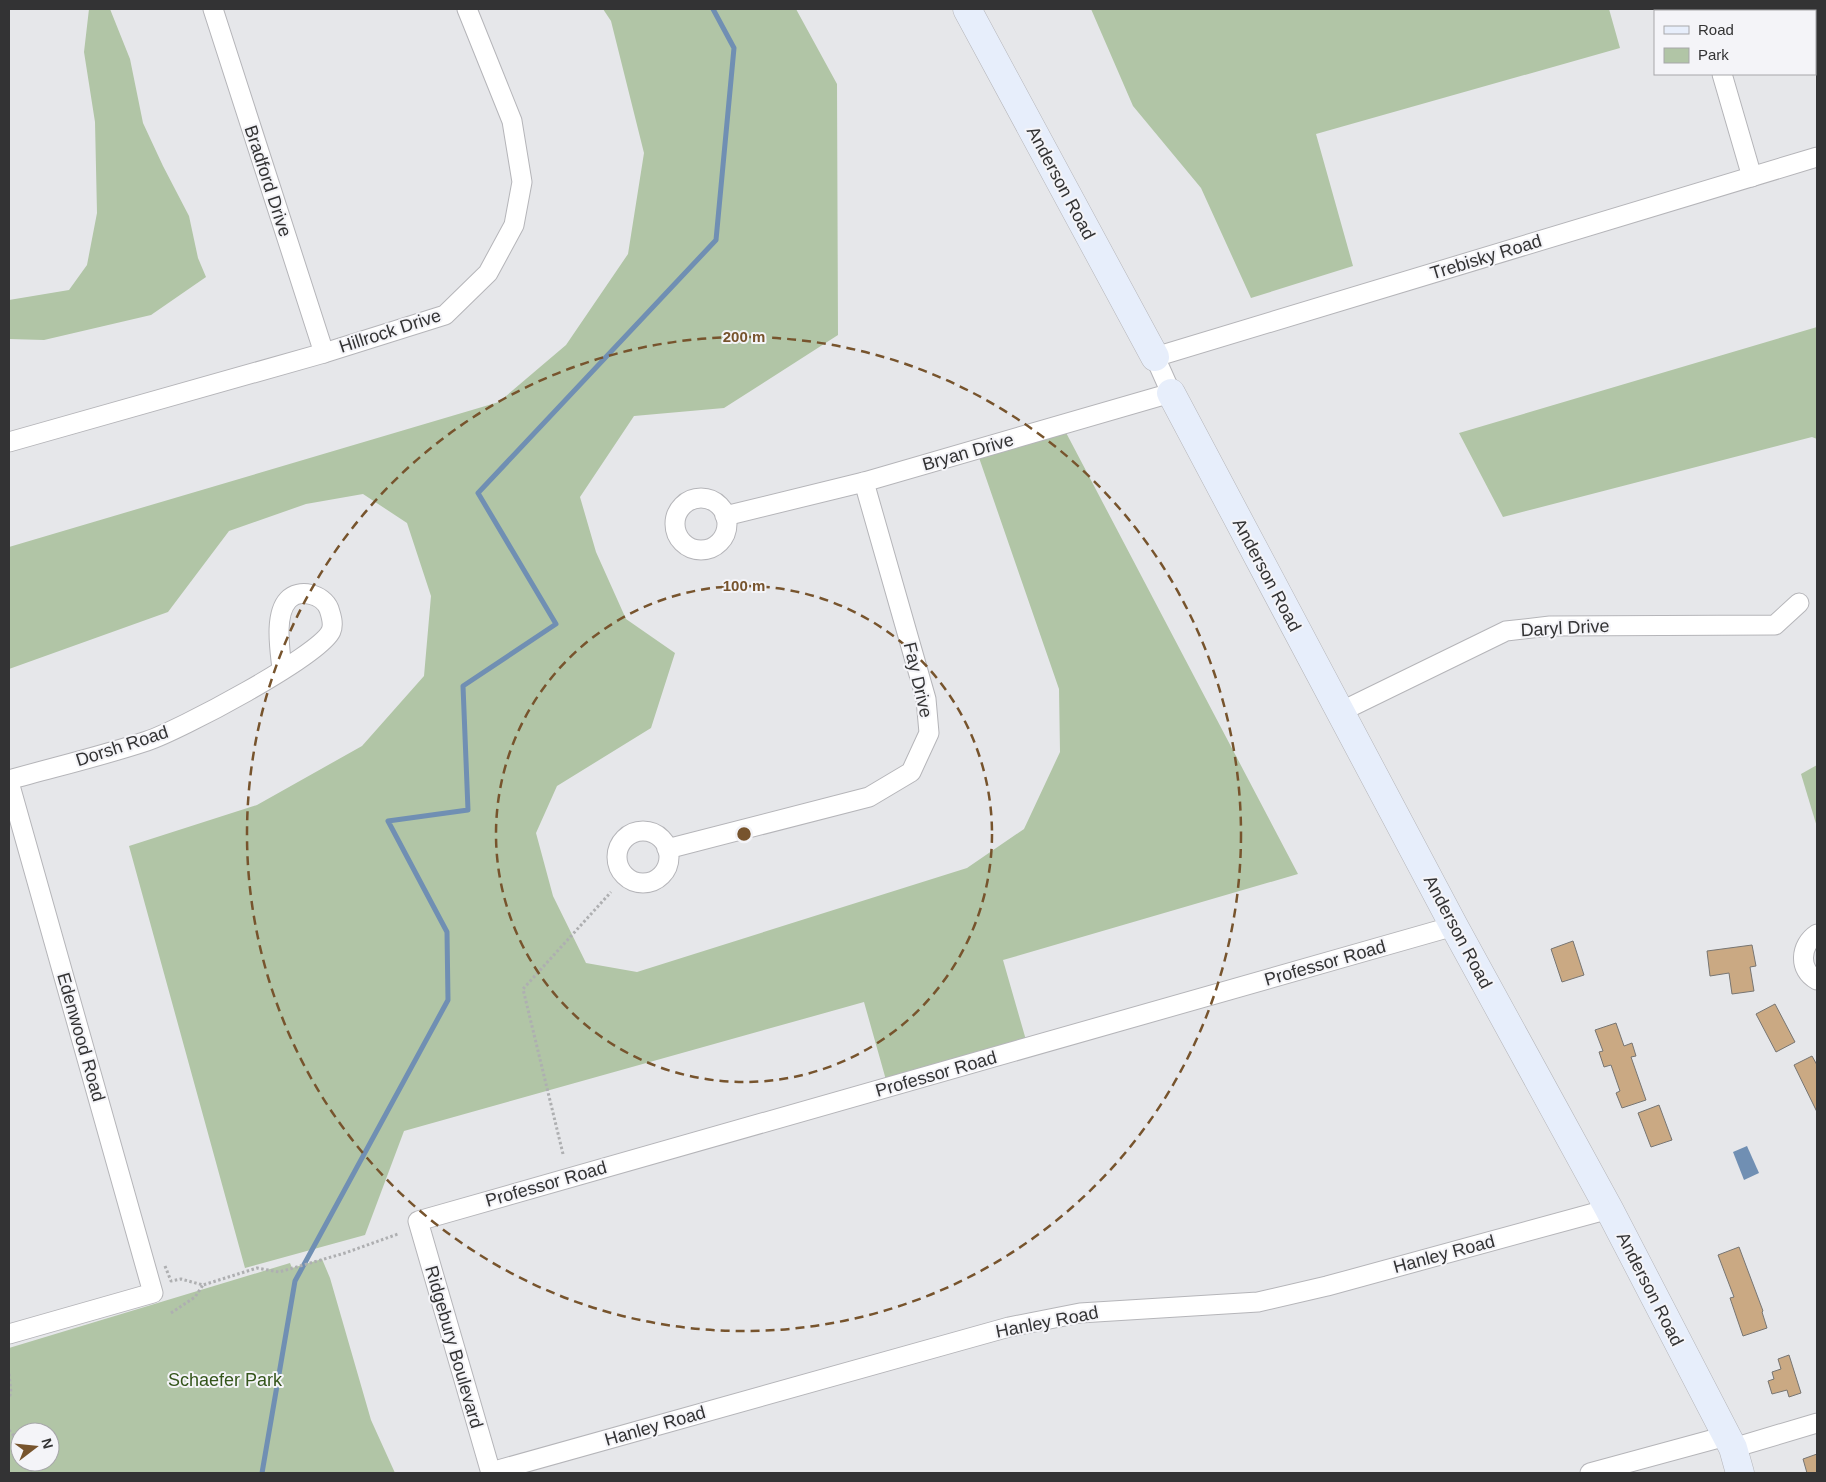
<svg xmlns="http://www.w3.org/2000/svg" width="1826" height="1482" font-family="Helvetica,sans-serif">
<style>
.green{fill:#b1c5a6;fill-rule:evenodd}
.water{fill:#708fb3}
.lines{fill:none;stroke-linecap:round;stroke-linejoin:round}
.stream{stroke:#708fb3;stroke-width:5}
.building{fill:#caa983;stroke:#777572}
.street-casing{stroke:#b5b5b9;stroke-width:21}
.secondary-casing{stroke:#b5b5b9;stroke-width:29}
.path{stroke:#aeafb1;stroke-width:3;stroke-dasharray:2.5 2.5;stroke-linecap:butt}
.street{stroke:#fff;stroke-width:19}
.secondary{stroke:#e7eefb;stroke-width:28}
.ring{fill:none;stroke:#77542d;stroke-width:2.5;stroke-dasharray:9 6}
.labels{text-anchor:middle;stroke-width:4;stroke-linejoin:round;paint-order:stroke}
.street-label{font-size:18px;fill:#333334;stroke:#f4f4f8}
.park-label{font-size:18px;fill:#34551b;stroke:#f4f4f8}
.centre{fill:#77542d;stroke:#f4f4f8;stroke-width:2.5}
.ring-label{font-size:15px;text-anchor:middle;font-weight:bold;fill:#77542d;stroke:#f4f4f8;stroke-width:4;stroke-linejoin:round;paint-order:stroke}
</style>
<rect width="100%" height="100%" fill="#e6e7ea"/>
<g class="green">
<path d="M89,9H110L130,59L143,123L163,166L189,216L198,258L206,277L151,315L44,340L9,339V300L69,290L87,265L97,213L95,122L84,52Z"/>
<path d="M603,9H796L837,84L838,335L724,408L634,416L580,497L596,552L626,619L675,653L651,728L557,786L536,833L553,896L586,963L637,972L967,868L1024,829L1060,752L1059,689L976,449L1062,425L1298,874L1003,960L1028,1047L888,1087L864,1002L404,1131L365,1235L245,1268L129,846L257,805L362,746L424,676L431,596L407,523L363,494L306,504L229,531L168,612L9,669V547L499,402L566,345L628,254L644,153L611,21Z"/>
<path d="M1091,9H1609L1620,48L1316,134L1353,266L1251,298L1201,188L1133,106Z"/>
<path d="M1817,327V439L1812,437L1503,517L1459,433Z"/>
<path d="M1817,765V827L1801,774Z"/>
<path d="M322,1259L330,1278L371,1420L395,1473H9V1348L290,1263L292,1268ZM20,1432H50V1462H20Z"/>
</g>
<path class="water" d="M1747,1146L1759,1173L1744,1180L1733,1152Z"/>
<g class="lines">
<path class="stream" d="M262,1473L295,1281L448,1000L447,932L388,821L468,810L463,686L556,624L478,493L716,240L734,48L713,9"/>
</g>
<g class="building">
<path d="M1573,941L1584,975L1562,982L1551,949Z"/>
<path d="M1752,945L1756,966L1750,967L1754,991L1732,994L1729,973L1710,976L1707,951Z"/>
<path d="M1775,1004L1795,1042L1776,1052L1756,1014Z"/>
<path d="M1616,1023L1624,1046L1632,1043L1636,1056L1631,1057L1646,1100L1622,1108L1616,1093L1620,1091L1611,1065L1604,1067L1599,1052L1603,1051L1595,1030Z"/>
<path d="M1812,1056L1817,1065V1112L1794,1065Z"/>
<path d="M1659,1105L1672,1140L1651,1147L1638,1113Z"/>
<path d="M1739,1247L1763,1311L1762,1312L1767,1328L1743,1336L1730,1298L1734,1297L1718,1255Z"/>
<path d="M1789,1355L1801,1393L1789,1397L1787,1390L1772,1394L1768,1381L1774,1379L1772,1372L1781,1369L1778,1359Z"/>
<path d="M1817,1454V1473H1807L1803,1459Z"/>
</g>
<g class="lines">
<g class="street-casing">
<g id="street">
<path d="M213,9L324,353"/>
<path d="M1704,9V11"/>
<path d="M1722,74L1752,177"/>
<path d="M9,442L324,353L445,315L488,273L514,225L522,182L512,121L467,9"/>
<circle cx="701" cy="524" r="26"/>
<path d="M725,516L864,482L1171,393L1155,357L1817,157"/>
<path d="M1340,712L1506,631L1550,626L1775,625L1799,603"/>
<path d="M9,780C55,767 102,756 147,741C178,731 320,656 331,631C334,624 331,615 329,609C323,594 299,588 288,600C274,615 280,650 282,669"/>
<path d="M9,782L153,1293L9,1334"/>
<circle cx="643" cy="857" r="26"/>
<path d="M667,849L869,797L911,772L929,733L926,699L864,482"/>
<path d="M1817,934C1800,945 1798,970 1817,980"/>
<path d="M1733,1448L1817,1423"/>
<path d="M491,1472L1009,1327L1080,1313L1258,1302L1327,1286L1609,1209"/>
<path d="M491,1473L418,1221L1454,926"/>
<path d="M1590,1473L1726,1436"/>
</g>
</g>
<g class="secondary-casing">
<g id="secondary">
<path d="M967,9L1155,357"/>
<path d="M1171,393L1454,926L1609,1209L1733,1448L1740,1473"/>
</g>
</g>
<g class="path">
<path d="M563,1154L523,989L611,892"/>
<path d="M165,1266L171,1281L181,1279L203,1285L257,1268L279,1272L345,1253L398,1234"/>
<path d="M171,1313L195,1297L203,1285"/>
<path d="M9,1374L11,1393L9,1397"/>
<path d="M9,1430L20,1443"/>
<path d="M28,1462L31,1473"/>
</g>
<use href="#street" class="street"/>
<use href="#secondary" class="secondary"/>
</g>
<g class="ring">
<circle cx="744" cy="834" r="248"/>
<circle cx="744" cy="834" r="497"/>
</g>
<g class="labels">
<g class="street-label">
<text transform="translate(268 181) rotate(72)" y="6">Bradford Drive</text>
<text transform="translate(1061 183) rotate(62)" y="6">Anderson Road</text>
<text transform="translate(1486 257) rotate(-17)" y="6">Trebisky Road</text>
<text transform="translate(390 331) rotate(-18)" y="6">Hillrock Drive</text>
<text transform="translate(968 452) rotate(-16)" y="6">Bryan Drive</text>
<text transform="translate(1267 575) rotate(62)" y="6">Anderson Road</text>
<text transform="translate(1565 628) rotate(-3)" y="6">Daryl Drive</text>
<text transform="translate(918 680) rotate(77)" y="6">Fay Drive</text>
<text transform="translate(122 746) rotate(-18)" y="6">Dorsh Road</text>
<text transform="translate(1458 932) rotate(62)" y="6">Anderson Road</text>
<text transform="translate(1325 963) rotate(-16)" y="6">Professor Road</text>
<text transform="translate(81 1037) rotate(74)" y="6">Edenwood Road</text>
<text transform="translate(936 1074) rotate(-16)" y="6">Professor Road</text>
<text transform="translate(546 1184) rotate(-16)" y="6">Professor Road</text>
<text transform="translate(1444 1254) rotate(-15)" y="6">Hanley Road</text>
<text transform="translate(1650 1289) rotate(63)" y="6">Anderson Road</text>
<text transform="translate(1047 1322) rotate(-11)" y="6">Hanley Road</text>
<text transform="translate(454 1347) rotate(74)" y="6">Ridgebury Boulevard</text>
<text transform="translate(655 1426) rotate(-16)" y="6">Hanley Road</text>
</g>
<g class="park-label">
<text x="225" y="1386">Schaefer Park</text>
</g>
</g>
<circle cx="744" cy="834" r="8" class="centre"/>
<g class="ring-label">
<text x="744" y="342">200 m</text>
<text x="744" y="591">100 m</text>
</g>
<rect width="1826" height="1482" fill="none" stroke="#333334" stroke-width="20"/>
<rect x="1654" y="10" width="162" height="65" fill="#f4f4f8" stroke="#a7a7aa"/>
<rect x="1664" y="26" width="25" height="8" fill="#e7eefb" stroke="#a7a7aa"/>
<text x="1698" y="35" font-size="15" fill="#333334">Road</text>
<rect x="1664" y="48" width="25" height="15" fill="#b1c5a6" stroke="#a7a7aa"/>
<text x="1698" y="60" font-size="15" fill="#333334">Park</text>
<g transform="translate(35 1447) rotate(74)"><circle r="24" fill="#f4f4f8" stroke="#a7a7aa"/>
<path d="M0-4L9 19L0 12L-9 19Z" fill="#77542d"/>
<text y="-8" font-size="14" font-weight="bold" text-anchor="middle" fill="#333334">N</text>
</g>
</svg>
